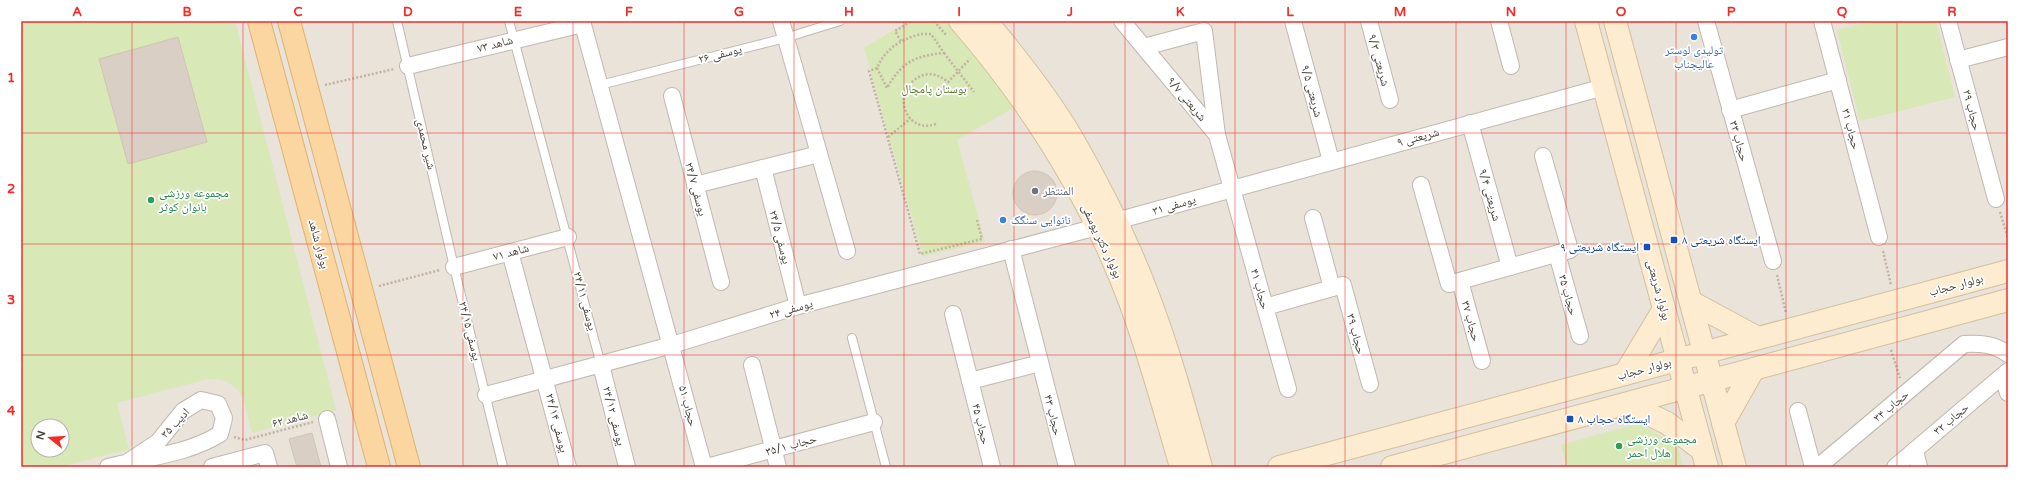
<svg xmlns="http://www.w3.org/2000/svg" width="2029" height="488" font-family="'Varela Round','Noto Naskh Arabic',sans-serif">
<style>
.residential{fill:#e9e3da;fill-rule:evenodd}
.green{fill:#d8e8b7;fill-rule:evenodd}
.building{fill:#dacfc5;stroke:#d2c3b5}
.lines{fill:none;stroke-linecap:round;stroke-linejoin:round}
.lane-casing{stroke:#c1b8af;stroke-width:10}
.street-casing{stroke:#c1b8af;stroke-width:18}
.secondary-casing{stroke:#d3bf9d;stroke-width:24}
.primary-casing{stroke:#e1b16f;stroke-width:24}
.path{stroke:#c2b2a0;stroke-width:2.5;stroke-dasharray:2 2;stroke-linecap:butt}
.lane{stroke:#fff;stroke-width:8}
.street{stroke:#fff;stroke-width:16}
.secondary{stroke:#fdeccf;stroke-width:22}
.primary{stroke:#fbd6a0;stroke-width:22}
.grid{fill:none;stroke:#f32b26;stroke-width:1;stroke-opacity:0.55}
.shop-dot{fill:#3f7fe0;stroke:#fff;stroke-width:1.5}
.worship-dot{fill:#6b7280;stroke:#fff;stroke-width:1.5}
.leisure-dot{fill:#2e9e5b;stroke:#fff;stroke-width:1.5}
.transit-dot{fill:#1a4fb4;stroke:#fff;stroke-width:1.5}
.labels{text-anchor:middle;stroke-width:3.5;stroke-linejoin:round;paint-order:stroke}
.street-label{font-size:12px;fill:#4a423a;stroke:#fff}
.shop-label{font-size:12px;fill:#366cbe;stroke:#fff}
.park-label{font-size:12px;fill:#547b2d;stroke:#fff}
.worship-label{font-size:12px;fill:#5b616d;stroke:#fff;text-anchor:start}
.leisure-label{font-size:12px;fill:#27864d;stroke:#fff;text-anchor:start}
.transit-label{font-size:12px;fill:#164399;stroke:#fff;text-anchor:start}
.neatline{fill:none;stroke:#f32b26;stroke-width:1.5}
.grid-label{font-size:13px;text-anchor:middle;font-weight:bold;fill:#f32b26}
</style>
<rect width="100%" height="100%" fill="#f6f2ec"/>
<path class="residential" d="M21,21H2008V467H21ZM38,426H62V450H38Z"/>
<g class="green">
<path d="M21,21H235L336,410L252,433L243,397L237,389L228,382L218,379H207L117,403L129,449L60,467H21ZM38,426H62V450H38Z"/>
<path d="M909,21H948L981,57L1017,106L957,140L985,242L923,256L864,48Z"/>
<path d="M1871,21H1936L1955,97L1860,121L1837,30Z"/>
<path d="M1639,423L1678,447L1683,467H1567L1561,445Z"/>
</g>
<g class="building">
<path d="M178,37L207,142L128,164L99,59Z"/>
<circle cx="1035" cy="193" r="22"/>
<path d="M312,433L321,467H297L289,439Z"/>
</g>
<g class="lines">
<g class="lane-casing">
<g id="lane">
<path d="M397,21L454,267L503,467"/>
<path d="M509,21L601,365"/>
<path d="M600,85L785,38L840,21"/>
<path d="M852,338L886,467"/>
</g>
</g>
<g class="street-casing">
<g id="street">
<path d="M582,21L704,467"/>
<path d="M781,21L847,251"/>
<path d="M1122,21L1217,135L1288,389"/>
<path d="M1293,21L1331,161"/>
<path d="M1369,21L1390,100"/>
<path d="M1499,21L1511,66"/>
<path d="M1706,21L1773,261"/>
<path d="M1822,21L1879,237"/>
<path d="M1948,21L1996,199"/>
<path d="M1144,47L1204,31L1217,135"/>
<path d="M1958,60L2008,47"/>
<path d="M408,66L583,24"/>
<path d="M672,96L721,282"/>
<path d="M1730,110L1838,80"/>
<path d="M1470,123L1510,267"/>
<path d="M763,168L798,306"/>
<path d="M695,185L819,154"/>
<path d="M1421,185L1449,284L1570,250L1543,156"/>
<path d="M1313,218L1332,288"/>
<path d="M1116,221L1604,87"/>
<path d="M1011,249L1067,467"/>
<path d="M510,252L568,467"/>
<path d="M1557,254L1580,336"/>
<path d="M454,267L568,237"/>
<path d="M1460,281L1482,361"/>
<path d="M1265,307L1343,285L1370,384"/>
<path d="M953,314L992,467"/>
<path d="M601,365L627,467"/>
<path d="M752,365L778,467"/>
<path d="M2003,376L2008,393"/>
<path d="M970,381L1040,363"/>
<path d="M486,395L672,345L798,306L1097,227"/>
<path d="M1798,411L1813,467"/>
<path d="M327,419L339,467"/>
<path d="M1915,450L1919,467"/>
<path d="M108,467C147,457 185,455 220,434L224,418L218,404L201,400L183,411L158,442L128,462"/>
<path d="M212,467L265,453L269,467"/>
<path d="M707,467L874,422"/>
<path d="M1818,467L1964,344C1980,343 1994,344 2008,354"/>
<path d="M1895,467L2008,371"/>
</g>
</g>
<g class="secondary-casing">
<g id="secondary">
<path d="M960,21C1032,104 1091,198 1130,302C1150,356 1165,412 1181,467"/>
<path d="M986,21C1017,58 1048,97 1072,138C1101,188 1127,240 1147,293C1169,350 1185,409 1201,467"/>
<path d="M1586,21L1707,467"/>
<path d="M1615,21L1735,467"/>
<path d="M1691,302L1758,338"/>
<path d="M1625,374L1664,309"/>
<path d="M1627,404L1667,423L1702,450"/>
<path d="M1723,423L1753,370"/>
<path d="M1279,467L2008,271"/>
<path d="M1392,467L2008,300"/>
</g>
</g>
<g class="primary-casing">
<g id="primary">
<path d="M259,21L379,467"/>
<path d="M289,21L409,467"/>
</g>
</g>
<g class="path">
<path d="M934,21L947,36"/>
<path d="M921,34H931L944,53C914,56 902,62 887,88L877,68C885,49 901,39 921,34Z"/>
<path d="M901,41L895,31L912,21"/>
<path d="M944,53L974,92"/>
<path d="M877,68L869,71L920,254L982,239L977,220"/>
<path d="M325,85L394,69"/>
<path d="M936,124C906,135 890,92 919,77C930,71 939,75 948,82L970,59"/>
<path d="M888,137L910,119"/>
<path d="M2000,212L2008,238"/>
<path d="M1883,251L1891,285"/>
<path d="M1777,275L1786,313"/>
<path d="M379,286L440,270"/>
<path d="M1891,350L1900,378"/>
<path d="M234,437L245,440L313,422"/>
</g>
<use href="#lane" class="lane"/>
<use href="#street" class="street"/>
<use href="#secondary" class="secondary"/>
<use href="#primary" class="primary"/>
</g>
<path class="grid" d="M132,21V467M243,21V467M353,21V467M463,21V467M573,21V467M684,21V467M794,21V467M904,21V467M1014,21V467M1125,21V467M1235,21V467M1345,21V467M1456,21V467M1566,21V467M1676,21V467M1786,21V467M1897,21V467M21,133H2008M21,244H2008M21,355H2008"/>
<g class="shop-dot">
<circle cx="1694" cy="37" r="4"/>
<circle cx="1003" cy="220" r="4"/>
</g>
<circle class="worship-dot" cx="1035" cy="191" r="4"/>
<g class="leisure-dot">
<circle cx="151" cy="200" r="4"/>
<circle cx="1619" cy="446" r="4"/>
</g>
<g class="transit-dot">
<rect x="1670" y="236" width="8" height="8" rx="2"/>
<rect x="1643" y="243" width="8" height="8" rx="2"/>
<rect x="1566" y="415" width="8" height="8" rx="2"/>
</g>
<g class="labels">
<g class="street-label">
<text transform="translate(495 44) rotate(-14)" y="4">شاهد ۷۳</text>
<text transform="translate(720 54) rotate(-14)" y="4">یوسفی ۲۶</text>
<text transform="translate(1379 60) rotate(75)" y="4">شریعتی ۹/۳</text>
<text transform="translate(1312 91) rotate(75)" y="4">شریعتی ۹/۵</text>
<text transform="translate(1187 99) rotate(50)" y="4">شریعتی ۹/۷</text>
<text transform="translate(1972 110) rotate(75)" y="4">حجاب ۲۹</text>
<text transform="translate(1851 129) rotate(75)" y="4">حجاب ۳۱</text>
<text transform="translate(1418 137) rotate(-15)" y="4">شریعتی ۹</text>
<text transform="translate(1739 141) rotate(74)" y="4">حجاب ۳۳</text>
<text transform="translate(426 144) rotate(77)" y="4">شیر محمدی</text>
<text transform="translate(696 189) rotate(75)" y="4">یوسفی ۲۴/۷</text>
<text transform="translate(1490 195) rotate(74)" y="4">شریعتی ۹/۴</text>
<text transform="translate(1174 205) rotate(-16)" y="4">یوسفی ۳۱</text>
<text transform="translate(780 237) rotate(75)" y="4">یوسفی ۲۴/۵</text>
<text transform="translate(1102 241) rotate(65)" y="4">بولوار دکتر یوسفی</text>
<text transform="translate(319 244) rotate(75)" y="4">بولوار شاهد</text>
<text transform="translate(511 252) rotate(-15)" y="4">شاهد ۷۱</text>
<text transform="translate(1956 285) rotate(-15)" y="4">بولوار حجاب</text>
<text transform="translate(1260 289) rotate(74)" y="4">حجاب ۴۱</text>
<text transform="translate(1659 290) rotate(75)" y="4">بولوار شریعتی</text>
<text transform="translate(1568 295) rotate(74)" y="4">حجاب ۳۵</text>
<text transform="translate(585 301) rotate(75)" y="4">یوسفی ۲۴/۱۱</text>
<text transform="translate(791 309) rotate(-16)" y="4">یوسفی ۲۴</text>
<text transform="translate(1471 321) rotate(74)" y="4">حجاب ۳۷</text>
<text transform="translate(470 331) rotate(76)" y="4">یوسفی ۲۴/۱۵</text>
<text transform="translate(1356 334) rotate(75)" y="4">حجاب ۳۹</text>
<text transform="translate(1644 369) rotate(-15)" y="4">بولوار حجاب</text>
<text transform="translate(688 406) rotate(75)" y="4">حجاب ۵۱</text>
<text transform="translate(1891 406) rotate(-40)" y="4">حجاب ۳۴</text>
<text transform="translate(1053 415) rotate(76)" y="4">حجاب ۴۳</text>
<text transform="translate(614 416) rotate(76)" y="4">یوسفی ۲۴/۱۲</text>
<text transform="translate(290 419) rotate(-14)" y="4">شاهد ۶۲</text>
<text transform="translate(1951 419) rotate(-40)" y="4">حجاب ۳۲</text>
<text transform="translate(175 423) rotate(-47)" y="4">ادیب ۳۵</text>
<text transform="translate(557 423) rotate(76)" y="4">یوسفی ۲۴/۱۴</text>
<text transform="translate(981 424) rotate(76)" y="4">حجاب ۴۵</text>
<text transform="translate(791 445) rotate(-15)" y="4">حجاب ۳۵/۱</text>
</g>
<g class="shop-label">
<text x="1694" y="54">تولیدی لوستر<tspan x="1694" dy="14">عالیجناب</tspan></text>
<text x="1011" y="224" text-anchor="start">نانوایی سنگک</text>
</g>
<g class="park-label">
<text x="934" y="93">بوستان پامچال</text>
</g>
<g class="worship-label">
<text x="1043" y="195">المنتظر</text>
</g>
<g class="leisure-label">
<text x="159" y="197">مجموعه ورزشی<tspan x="159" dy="14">بانوان کوثر</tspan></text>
<text x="1627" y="443">مجموعه ورزشی<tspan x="1627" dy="14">هلال احمر</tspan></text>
</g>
<g class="transit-label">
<text x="1682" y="244">ایستگاه شریعتی ۸</text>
<text x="1639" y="251" text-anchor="end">ایستگاه شریعتی ۹</text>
<text x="1578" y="423">ایستگاه حجاب ۸</text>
</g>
</g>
<rect width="2029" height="488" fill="none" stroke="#ffffff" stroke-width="44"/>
<g transform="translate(50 438) rotate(287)"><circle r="19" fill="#ffffff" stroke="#b7b3b0"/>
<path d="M0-3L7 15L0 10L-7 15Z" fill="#f32b26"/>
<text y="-6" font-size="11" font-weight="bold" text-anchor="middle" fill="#4a423a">N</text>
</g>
<rect x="22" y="22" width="1985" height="444" class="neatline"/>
<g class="grid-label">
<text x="77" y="16">A</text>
<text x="187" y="16">B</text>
<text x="298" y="16">C</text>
<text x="408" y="16">D</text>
<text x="518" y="16">E</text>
<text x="629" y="16">F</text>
<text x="739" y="16">G</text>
<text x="849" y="16">H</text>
<text x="959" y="16">I</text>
<text x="1070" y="16">J</text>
<text x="1180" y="16">K</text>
<text x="1290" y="16">L</text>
<text x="1400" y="16">M</text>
<text x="1511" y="16">N</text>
<text x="1621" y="16">O</text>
<text x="1731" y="16">P</text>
<text x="1842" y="16">Q</text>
<text x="1952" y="16">R</text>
<text x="11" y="82">1</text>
<text x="11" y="193">2</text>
<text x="11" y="304">3</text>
<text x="11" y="415">4</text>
</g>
</svg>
